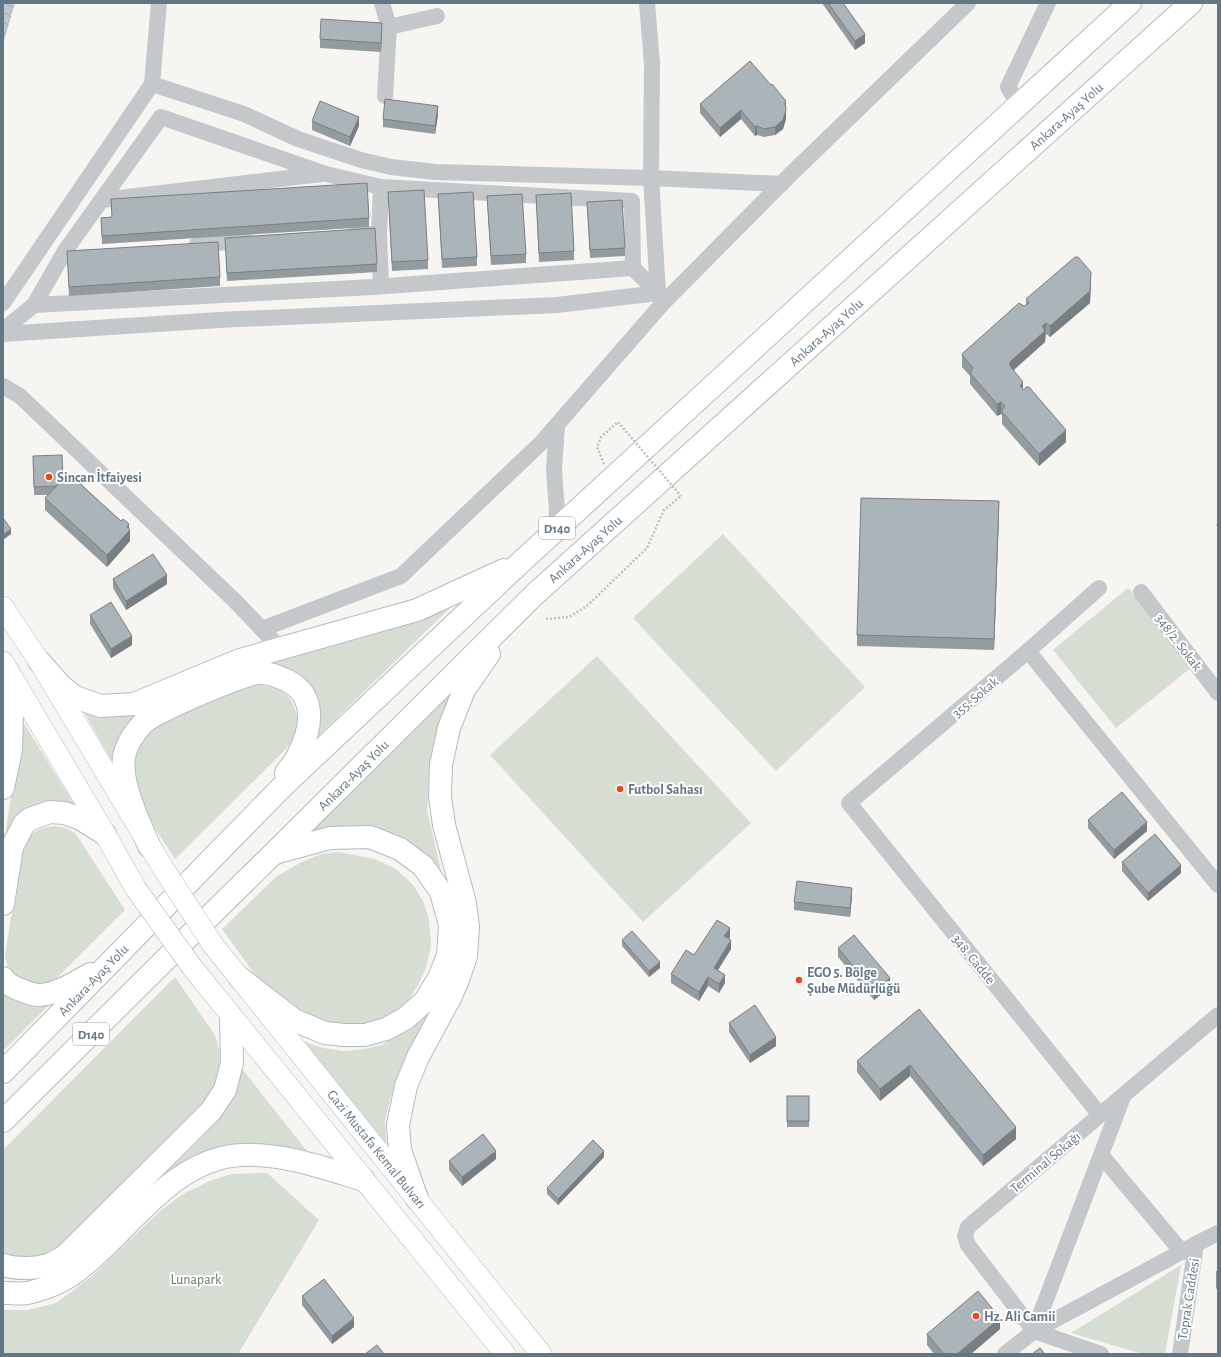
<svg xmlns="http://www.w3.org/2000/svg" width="1221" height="1357" font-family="'Alegreya Sans',sans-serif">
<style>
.green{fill:#d6ddd2}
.water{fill:url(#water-waves)}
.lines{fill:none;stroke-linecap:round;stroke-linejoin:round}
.major-casing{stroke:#b5babd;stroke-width:22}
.highway-casing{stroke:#b6babd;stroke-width:24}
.path{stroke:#bec0c2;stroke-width:2.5;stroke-dasharray:2 2;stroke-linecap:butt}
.minor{stroke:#c4c8cb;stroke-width:16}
.major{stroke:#fff;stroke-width:21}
.highway{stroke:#fff;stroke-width:22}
.major-bridge-casing{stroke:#b5babd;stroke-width:22;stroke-linecap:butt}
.path-bridge{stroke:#bec0c2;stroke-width:2.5;stroke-dasharray:2 2;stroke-linecap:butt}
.major-bridge{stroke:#fff;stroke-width:21}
.wall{fill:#939b9f}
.shaded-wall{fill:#787e82}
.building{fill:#abb4b9;stroke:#787e82}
.poi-dot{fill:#ee4519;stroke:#fff;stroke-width:1.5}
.labels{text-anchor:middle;stroke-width:4;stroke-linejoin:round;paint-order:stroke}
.shield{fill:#fff;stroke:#919fa9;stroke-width:1}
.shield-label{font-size:13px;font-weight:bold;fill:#627684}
.street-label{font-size:14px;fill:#627684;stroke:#fff}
.poi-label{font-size:14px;font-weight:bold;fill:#627684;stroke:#fff;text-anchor:start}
.park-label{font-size:14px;fill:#677b62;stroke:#fff}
</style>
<defs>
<pattern id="water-waves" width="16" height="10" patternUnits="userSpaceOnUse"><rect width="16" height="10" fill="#bbc8cd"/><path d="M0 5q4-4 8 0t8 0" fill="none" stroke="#9ba7ac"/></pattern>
</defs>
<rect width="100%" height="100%" fill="#f6f5f1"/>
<g class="green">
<path d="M723,534L865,687L776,771L633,618Z"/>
<path d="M1128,588L1192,667L1116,728L1053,650Z"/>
<path d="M451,607L317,737C320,723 322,708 316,694C311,684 288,667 277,664C272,663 267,663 262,662Z"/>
<path d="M597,656L751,823L643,922L490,755Z"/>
<path d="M257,685C280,685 292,694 297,716C298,721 298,730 296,735C293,740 288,745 285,750L175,859L135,798L133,771L135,755L142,739L154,726L245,688Z"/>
<path d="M449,696L434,741L430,761L427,810L442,875L406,850L305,837Z"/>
<path d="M148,707L121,738L112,761L84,712L98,714Z"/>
<path d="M22,720L74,804L58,802L4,844Z"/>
<path d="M54,826L66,828L76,834L125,910L57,978L42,984H34L24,982L8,969L5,955L21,857C28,837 32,828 54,826Z"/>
<path d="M339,852L375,859L396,869L413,885L423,901L429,919L431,946L426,968L418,985L406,1004L390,1015L371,1024L350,1029L315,1022L263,986L222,929L277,876L302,862L321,854Z"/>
<path d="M175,977L215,1035L220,1052L218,1077L214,1088L198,1107L61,1244L42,1257L27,1259L3,1255V1150Z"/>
<path d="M441,987L399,1076L391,1096L385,1121L387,1153L294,1038L323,1048L344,1051L364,1049L382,1045L399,1034Z"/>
<path d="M3,988L51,1003L3,1051Z"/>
<path d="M239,1065L314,1160L285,1153L155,1184L204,1135L221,1115Z"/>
<path d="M267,1173L319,1220L238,1354H3V1310H28L56,1303L91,1277L160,1211L183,1194L210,1181L231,1174Z"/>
<path d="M1181,1265L1165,1354H1143L1071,1333Z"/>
</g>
<path class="water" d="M3,3H15L3,44Z"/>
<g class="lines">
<g class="major-casing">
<g id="major">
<path d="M3,607L39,661L163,868"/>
<path d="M3,662L105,834L136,889"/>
<path d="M213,945L541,1354"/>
<path d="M192,967L505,1354"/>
</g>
</g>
<g class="highway-casing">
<g id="highway">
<path d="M39,661L60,685L75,697L101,706L134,704L240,660L417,610L504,570"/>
<path d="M3,788L11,750L12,715L8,672"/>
<path d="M149,846C139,821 120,784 124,757C126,745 135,732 143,723C154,713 244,673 259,673C269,672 280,677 288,681C318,697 311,730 298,755C295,762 290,767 286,773"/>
<path d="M3,904L12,847L24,824L30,819L50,812L64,813L79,818L105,834"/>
<path d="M3,978C7,984 15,988 21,990C26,992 33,995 39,995C55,995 77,982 90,974"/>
<path d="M240,978L294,1020L325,1033L344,1035H365L386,1029L406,1018L425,1001L439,978L448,955L450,925L441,892L423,866L400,849L370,837L330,838L275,853"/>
<path d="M3,1072L283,786L521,562L1130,3"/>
<path d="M3,1121L179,946L274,853L534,595L1191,3"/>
<path d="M417,1199L400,1150L398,1125L406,1086L418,1057L451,996L459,977L466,956L468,927L465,903L444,825L440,797L441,765L449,728L464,690L489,654"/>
<path d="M3,1265C16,1269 34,1269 48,1265C54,1263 59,1259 65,1256L211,1111L225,1090L232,1063L231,1017"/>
<path d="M3,1293C11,1293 20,1294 27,1293C46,1289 67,1280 82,1267C131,1228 173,1158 242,1155C284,1153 324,1168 364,1180"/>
</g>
</g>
<g class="path">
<path d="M604,464L597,447L601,437L618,422"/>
<path d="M1217,524L1218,526"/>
<path d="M546,619L569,617L587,606L647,548L664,510L681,496"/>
</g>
<g class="minor">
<path d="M382,3L389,27L385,96"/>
<path d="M389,27L437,16"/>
<path d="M152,84L244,114L298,139L361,160L391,167L435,172L651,178L782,184"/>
<path d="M1019,105L1008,87L1048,3"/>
<path d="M381,187L379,234L381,286"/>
<path d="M102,200L322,174"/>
<path d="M354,235L379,234"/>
<path d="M197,244L247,241"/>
<path d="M633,268L658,293"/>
<path d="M3,303L152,84L159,3"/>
<path d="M663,303L790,175L968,3"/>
<path d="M3,330L34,305L65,251L161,117L326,174L381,187L632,201L633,268L373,287L34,305"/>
<path d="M3,334L219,320L557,305L658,293"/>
<path d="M3,386L20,396L235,601L281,649"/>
<path d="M556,529L557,510L554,470L557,425"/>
<path d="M1099,588L1028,651L849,803L1100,1115"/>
<path d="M1141,592L1218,693"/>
<path d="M262,629L401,576L541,443L663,303L658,293L651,178L652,64L647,3"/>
<path d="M1028,651L1218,885"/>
<path d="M1101,1155L1182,1252"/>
<path d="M1034,1331L968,1245L965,1236L968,1227L1218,1015"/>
<path d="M1034,1331L1123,1097"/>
<path d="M1034,1331L1101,1354"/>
<path d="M1005,1354L1034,1331L1196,1244"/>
<path d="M1180,1354L1196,1244L1218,1233"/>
</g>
<use href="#major" class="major"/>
<use href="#highway" class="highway"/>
<g class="major-bridge-casing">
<g id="major-bridge">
<path d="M163,868L213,945"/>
<path d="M136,889L192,967"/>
</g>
</g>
<path class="path-bridge" d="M618,422L681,496"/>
<use href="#major-bridge" class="major-bridge"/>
</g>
<g class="wall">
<path d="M822,3H843L865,43L855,50Z"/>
<path d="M382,32L381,52L320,48V39Z"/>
<path d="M771,85L786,101V119L783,129L775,135L764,137L757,135L755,136L741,119L720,137L700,113V104Z"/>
<path d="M438,115L435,134L383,127V119Z"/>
<path d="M312,121L359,126L350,146L312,130Z"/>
<path d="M388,192L428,260V269L392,271Z"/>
<path d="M438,194L477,257V266L442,268Z"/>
<path d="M536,195L574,251V260L539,262Z"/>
<path d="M487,196L526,254V263L491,265Z"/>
<path d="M111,199L369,218V227L102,244L101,218L112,217Z"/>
<path d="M587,202L625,248V256L590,258Z"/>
<path d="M225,238L377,264V272L227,281Z"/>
<path d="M67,251L220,277V286L69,296Z"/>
<path d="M1091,283L1090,303L1050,337L1046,334L1045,342L1014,370L1023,390L1066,442L1039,466L1002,424V415L1001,414L997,416L970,384V376L962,367V355L1026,305V299Z"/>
<path d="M33,456L63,480L81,484L129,529L130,541L107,567L45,510V498L49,495H34Z"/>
<path d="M999,513L994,650L857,646V635Z"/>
<path d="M113,579L167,584L126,610L113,588Z"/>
<path d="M90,615L132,645L111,658L90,624Z"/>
<path d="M1088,820L1147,831L1114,859L1088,828Z"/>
<path d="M1122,862L1181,873L1148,901L1122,871Z"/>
<path d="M852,896L850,917L794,910V902Z"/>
<path d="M730,937L728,939L731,949L718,970L725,983L719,993L708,986L699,1001L671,983V974L694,955Z"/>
<path d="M622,940L660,968L649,977L622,946Z"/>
<path d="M838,948L890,987L874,1000L838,957Z"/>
<path d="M919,1009L1016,1139L983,1166L910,1076L880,1101L857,1072V1061Z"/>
<path d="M729,1023L776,1046L750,1063L729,1032Z"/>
<rect x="787" y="1096" width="22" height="31"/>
<path d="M604,1157L558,1205L547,1194V1188Z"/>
<path d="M496,1159L462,1186L449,1170V1161Z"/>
<path d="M1216,1271H1218V1291L1216,1288Z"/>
<path d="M302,1296L354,1327L332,1344L302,1305Z"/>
<path d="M1000,1329L971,1354H934L927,1345V1334Z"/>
</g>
<g class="shaded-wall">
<path d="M382,23V32L381,52V43Z"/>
<path d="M865,34V43L855,50V41Z"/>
<path d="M438,106V115L435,134V126Z"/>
<path d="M741,110V119L720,137V128Z"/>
<path d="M786,110V119L783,129L775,135V127Z"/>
<path d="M359,117V126L350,146V137Z"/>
<path d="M757,126V135L755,136V127Z"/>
<path d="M1091,272L1090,303L1050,337V326Z"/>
<path d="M1046,323L1045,342L1011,372L1010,363L1011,361Z"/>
<path d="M1023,382V394L1020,386Z"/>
<path d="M1001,402V414L997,416V404Z"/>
<path d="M1066,430V442L1039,466V454Z"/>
<path d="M999,501V513L994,650V639Z"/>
<path d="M129,524V531L130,530V541L107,567V555Z"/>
<path d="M11,529V534L3,540V535Z"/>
<path d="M167,575V584L126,610V601Z"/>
<path d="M132,636V645L111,658V649Z"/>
<path d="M1147,822V831L1114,859V850Z"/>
<path d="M1181,865V873L1148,901V893Z"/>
<path d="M852,888V896L850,917V908Z"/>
<path d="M730,928V937L724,945V936Z"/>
<path d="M731,940V949L714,976V968Z"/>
<path d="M660,962V968L649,977V971Z"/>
<path d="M725,975V983L719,993V984Z"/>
<path d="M708,977V986L699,1001V992Z"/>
<path d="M890,978V987L874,1000V991Z"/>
<path d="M776,1037V1046L750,1063V1055Z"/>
<path d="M910,1065V1076L880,1101V1089Z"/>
<path d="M1016,1127V1139L983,1166V1155Z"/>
<path d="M496,1151V1159L462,1186V1177Z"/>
<path d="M604,1151V1157L558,1205V1199Z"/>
<path d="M354,1318V1327L332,1344V1336Z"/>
<path d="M1000,1318V1329L971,1354H957Z"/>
</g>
<g class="building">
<path d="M828,3H843L865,34L855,41Z"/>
<path d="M321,19L382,23L381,43L320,39Z"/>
<path d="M750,61L771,85L772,84L786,101L785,102L786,110L783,120L775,127L764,129L757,126L755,127L741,110L720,128L700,104Z"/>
<path d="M385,99L438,106L435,126L383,119Z"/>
<path d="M320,101L359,117L350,137L312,121Z"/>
<path d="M367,183L369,218L102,236L101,218L112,217L111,199Z"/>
<path d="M424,190L428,260L392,262L388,192Z"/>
<path d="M473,192L477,257L442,259L438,194Z"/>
<path d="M571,193L574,251L539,253L536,195Z"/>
<path d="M522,194L526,254L491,256L487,196Z"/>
<path d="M622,200L625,248L590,250L587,202Z"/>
<path d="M375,228L377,264L227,273L225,238Z"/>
<path d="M218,242L220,277L69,287L67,251Z"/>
<path d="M1075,257H1078L1091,272L1090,291L1050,326L1046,323L1042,326L1045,331L1011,361L1010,363V366L1023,382L1020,386L1024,390L1026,387H1029L1066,430L1039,454L1002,412V410L1005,406L1001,402L997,404L970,373L973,368L962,355L963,353L1019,303L1024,306L1029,303L1026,299Z"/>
<path d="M62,455L63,480L57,486L34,487L33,456Z"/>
<path d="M69,473L72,476L75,474L81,480L78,482L121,521L123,519L129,524L127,527L130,530L107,555L45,498Z"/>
<path d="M861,498L999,501L994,639L857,635Z"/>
<path d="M3,518L11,529L3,535Z"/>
<path d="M153,554L167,575L126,601L113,579Z"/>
<path d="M111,602L132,636L111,649L90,615Z"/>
<path d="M1122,792L1147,822L1114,850L1088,820Z"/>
<path d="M1155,834L1181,865L1148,893L1122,862Z"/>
<path d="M797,881L852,888L850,908L794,902Z"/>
<path d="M717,920L730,928L724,936L731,940L714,968L725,975L719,984L708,977L699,992L671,974L686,950L694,955Z"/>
<path d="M632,931L660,962L649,971L622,940Z"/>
<path d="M854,935L890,978L874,991L838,948Z"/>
<path d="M755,1005L776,1037L750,1055L729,1023Z"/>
<path d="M919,1009L1016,1127L983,1155L910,1065L880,1089L857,1061Z"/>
<rect x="787" y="1096" width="22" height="25"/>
<path d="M483,1134L496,1151L462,1177L449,1161Z"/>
<path d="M593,1140L604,1151L558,1199L547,1188Z"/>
<path d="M324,1279L354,1318L332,1336L302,1296Z"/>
<path d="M978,1291L1000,1318L957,1354H944L927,1334Z"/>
<path d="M377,1345L384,1354H365Z"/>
<path d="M1040,1348L1045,1354H1032Z"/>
</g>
<g class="poi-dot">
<circle cx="49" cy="477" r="4"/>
<circle cx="620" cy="789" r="4"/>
<circle cx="799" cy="980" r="4"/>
<circle cx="976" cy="1316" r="4"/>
</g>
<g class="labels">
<g class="shield">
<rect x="539" y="517" width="36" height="22" rx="3"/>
<rect x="73" y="1023" width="36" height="22" rx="3"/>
</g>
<g class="shield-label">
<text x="557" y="533">D140</text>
<text x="91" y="1039">D140</text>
</g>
<g class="street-label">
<text transform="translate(1066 116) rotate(-42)" y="5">Ankara-Ayaş Yolu</text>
<text transform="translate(826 332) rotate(-42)" y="5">Ankara-Ayaş Yolu</text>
<text transform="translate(585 549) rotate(-42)" y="5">Ankara-Ayaş Yolu</text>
<text transform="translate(1179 642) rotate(53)" y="5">348/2. Sokak</text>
<text transform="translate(975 697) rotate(-40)" y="5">355. Sokak</text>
<text transform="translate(353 775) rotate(-45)" y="5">Ankara-Ayaş Yolu</text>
<text transform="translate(974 959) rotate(51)" y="5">348. Cadde</text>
<text transform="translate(93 980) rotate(-46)" y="5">Ankara-Ayaş Yolu</text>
<text transform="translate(377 1149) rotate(51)" y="5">Gazi Mustafa Kemal Bulvarı</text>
<text transform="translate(1045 1162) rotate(-40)" y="5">Terminal Sokağı</text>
<text transform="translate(1188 1299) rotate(-81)" y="5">Toprak Caddesi</text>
</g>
<g class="poi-label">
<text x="57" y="482">Sincan İtfaiyesi</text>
<text x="628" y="794">Futbol Sahası</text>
<text x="807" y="977">EGO 5. Bölge<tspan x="807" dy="16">Şube Müdürlüğü</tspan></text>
<text x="984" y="1321">Hz. Ali Camii</text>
</g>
<g class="park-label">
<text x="196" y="1284">Lunapark</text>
</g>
</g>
<rect width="1221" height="1357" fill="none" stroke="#627684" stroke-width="8"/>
</svg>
